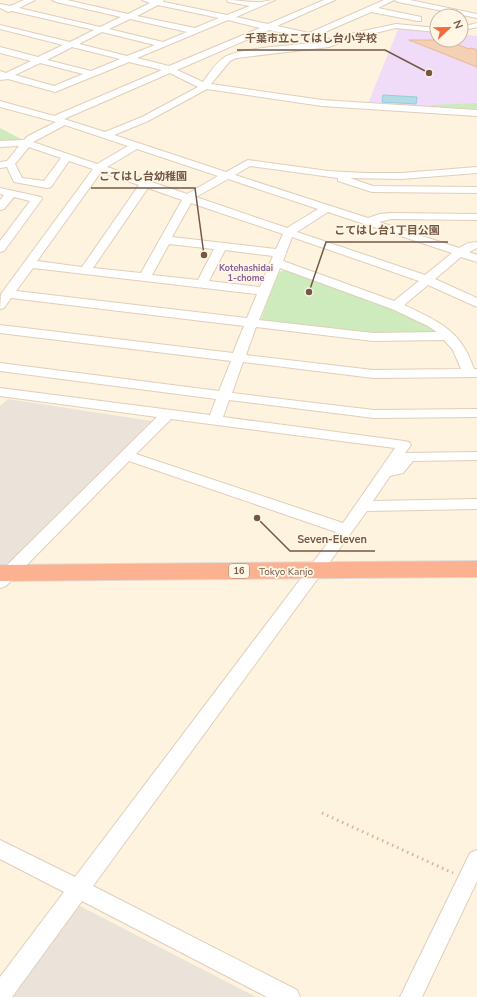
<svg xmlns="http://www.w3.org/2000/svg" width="477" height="997" font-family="'Nunito Sans','Noto Sans JP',sans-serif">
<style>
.industrial{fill:#ebe3da}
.education{fill:#f0dbf9}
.green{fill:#cdebbc}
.water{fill:#b2dde7;stroke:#97ccd9}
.building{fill:#f4d1b4;stroke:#e8b893}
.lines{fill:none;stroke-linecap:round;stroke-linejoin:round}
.minor-casing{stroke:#e1ceba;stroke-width:2}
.highway-casing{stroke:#e0dad6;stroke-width:2}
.path{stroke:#d8b498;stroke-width:3;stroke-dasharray:1.5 4;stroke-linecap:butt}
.minor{fill:#fff;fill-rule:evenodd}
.highway{fill:#fcb290;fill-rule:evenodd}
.labels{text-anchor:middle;stroke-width:3.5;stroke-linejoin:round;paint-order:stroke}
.far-neighbourhood-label{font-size:9px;font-weight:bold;fill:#886098;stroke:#fff6e5}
.shield{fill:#fff6e5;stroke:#9e8775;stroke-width:1}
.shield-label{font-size:9px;font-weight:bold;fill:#745845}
.street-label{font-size:10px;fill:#745845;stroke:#fff6e5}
.leader{fill:none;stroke:#745845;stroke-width:1.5}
.callout-dot{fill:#745845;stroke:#fff6e5;stroke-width:1.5}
.callout-label{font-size:11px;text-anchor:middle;font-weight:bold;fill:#745845;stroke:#fff6e5;stroke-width:3.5;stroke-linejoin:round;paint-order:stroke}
</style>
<rect width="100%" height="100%" fill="#fdf3de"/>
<g class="industrial">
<path d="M8,399L152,421L9,565H0V406Z"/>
<path d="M76,904L256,997H8Z"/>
</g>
<path class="education" d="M399,27L437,32V40H461V34L477,36V112L367,106Z"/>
<g class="green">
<path d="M477,103V110L432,111V105Z"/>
<path d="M0,128L23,140L0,143Z"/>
<path d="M287,270L401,311L421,321L436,332L434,334L370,335L265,323L261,319L278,272Z"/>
</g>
<path class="water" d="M383,95L417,97L416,104L382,102Z"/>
<path class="building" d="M409,40H446L469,49L472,48L477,50V67Z"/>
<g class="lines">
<g class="minor-casing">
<g id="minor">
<path d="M24,0H35L19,8L100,27L121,17L56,2L52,0H67L128,14L150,3L142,0H163L164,2L227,15L250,6L228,2L227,0C237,0 246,2 256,2C261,3 269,0 275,0L236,17L268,24L324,0H335L277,26L309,33L384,0H394L378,8L421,17V21H418L371,12L318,35L332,40L340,36L396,24L437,28V32L396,28L346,40L329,47L236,58L230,61L211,84L322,100L477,110V116L322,106L207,89L148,121L114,135L226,172L248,160L328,171L365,173H401L477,167V173L401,179L350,178L373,186L477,187V193L372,192L338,181V178L250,166L235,175L368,218L380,214L391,213L477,214V220L391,219L379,222L459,248L468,243L477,242V248L469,252L477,255V262L461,257L435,279L477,298V307L428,285L404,305C427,316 452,326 465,349C469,355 471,362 474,369H477V377L373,378L243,362L232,393L374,410L477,409V417L374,418L229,400L223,417L404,441L409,442L411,445L405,453L477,452V460L413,461L403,473L390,476L373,501L477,499V509L367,511L93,886L297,990L300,997H267L82,901L12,997H0V977L64,892L0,859V840L75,877L336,532L129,461L6,586L0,588V572L157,417L0,396V388L210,415L216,399L0,371V363L219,391L231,361L0,333V325L233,353L244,326L11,298L4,308L0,309L1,294L93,169L69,161L51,187L47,188L14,182L7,167L0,168V162L7,161L19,146L0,147V141L24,140L28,136L56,122L0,107V101L54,116L162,70L129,62L55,92L8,79L0,80V71L6,73L31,61L0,53V47L38,57L63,45L0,29V25L70,42L94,30L12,11L8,12L0,8V4L10,6ZM158,5L219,18L195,28L137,16ZM130,19L187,32L163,42L109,29ZM228,20L260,28L169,66L137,58ZM269,30L325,42C306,44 238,48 225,57C216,62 209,74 203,82L177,70ZM102,32L155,45L127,56L79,44ZM72,47L120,59L91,71L47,60ZM40,63L83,74L54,86L15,75ZM170,73L198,87L142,117L105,132L64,119ZM65,125L128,146L97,164L33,142ZM29,147L61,158L44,181L22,178L15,164ZM137,149L218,176L187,194L107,167ZM101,172L139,185L82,267L37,261ZM228,179L318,209L287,228L196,197ZM148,188L182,200L141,273L93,268ZM191,203L283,234L276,249L172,237ZM328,212L452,253L425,275L297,232ZM292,237L419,281L394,301L283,261ZM169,244L214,249L198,280L152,275ZM225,250L273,256L260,287L209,281ZM33,268L257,294L247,318L16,291ZM280,268L392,309L428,326L437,332L373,333L259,320ZM256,327L373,341L444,340L453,350L461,369L373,370L246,355ZM171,419L395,448L343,523L136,454Z"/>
<path d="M394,0H410L477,14V18L398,2Z"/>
<path d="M477,23V27L461,31V27Z"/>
<path d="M0,188L41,197L42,199L4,251L0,252V241L30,201L14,197L4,209L0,210V200L4,195L0,194Z"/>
<path d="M477,850V881L422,997H400L470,853Z"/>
</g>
</g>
<g class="highway-casing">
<path id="highway" d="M477,561V577L0,581V565Z"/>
</g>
<path class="path" d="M322,813L453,873"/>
<use href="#minor" class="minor"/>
<use href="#highway" class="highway"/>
</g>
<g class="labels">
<g class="far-neighbourhood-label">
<text x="246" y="271">Kotehashidai<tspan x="246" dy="10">1-chome</tspan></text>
</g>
<rect class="shield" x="229" y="564" width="20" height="14" rx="3"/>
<g class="shield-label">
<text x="239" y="574">16</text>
</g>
<g class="street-label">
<text x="286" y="575">Tokyo Kanjo</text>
</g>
</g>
<path class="leader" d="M429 73L385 50H237M204 255L195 188H91M309 292L326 242H448M257 518L290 551H375"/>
<g class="callout-dot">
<circle cx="429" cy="73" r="4"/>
<circle cx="204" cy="255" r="4"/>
<circle cx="309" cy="292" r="4"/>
<circle cx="257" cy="518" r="4"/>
</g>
<g class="callout-label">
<text x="311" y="42">千葉市立こてはし台小学校</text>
<text x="143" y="180">こてはし台幼稚園</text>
<text x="387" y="234">こてはし台1丁目公園</text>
<text x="332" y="543">Seven-Eleven</text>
</g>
<g transform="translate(449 28) rotate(68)"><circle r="19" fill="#fff6e5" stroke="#c7b7a5"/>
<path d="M0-3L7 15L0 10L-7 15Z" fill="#ef6c3b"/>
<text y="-6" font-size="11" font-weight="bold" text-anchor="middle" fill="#745845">N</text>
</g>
</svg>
